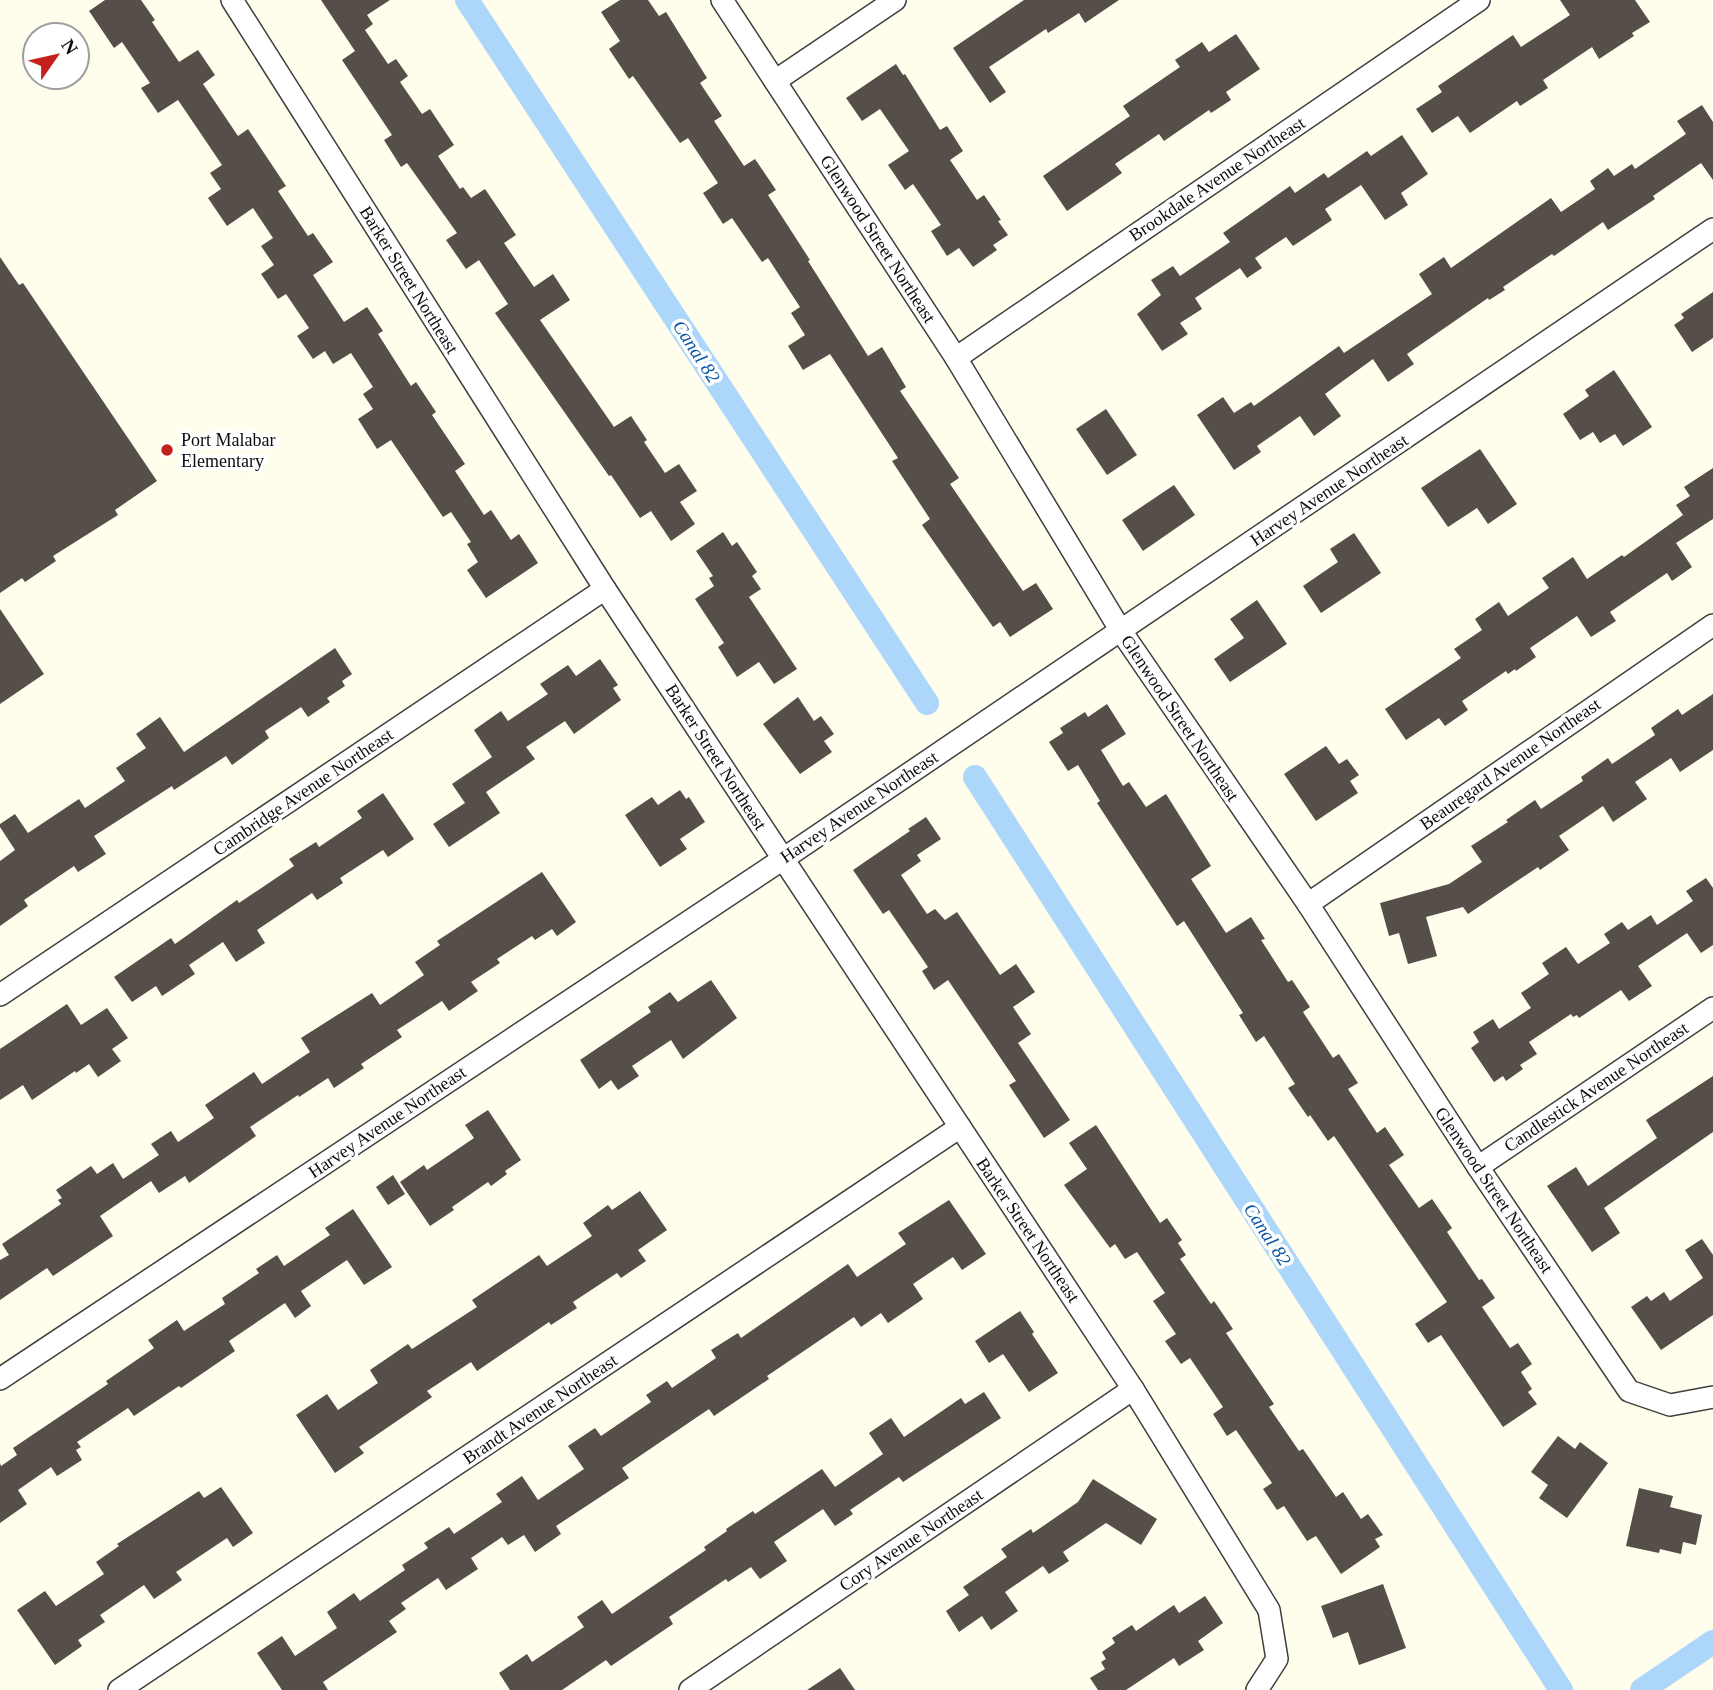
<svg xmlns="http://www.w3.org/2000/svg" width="1713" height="1690" font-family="'Times New Roman',serif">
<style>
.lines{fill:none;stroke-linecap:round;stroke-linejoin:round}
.canal{stroke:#add7fa;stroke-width:24}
.building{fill:#564e48}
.minor-casing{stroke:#3f3f3f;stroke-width:24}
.minor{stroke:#fff;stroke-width:21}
.poi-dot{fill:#c5211c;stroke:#fff;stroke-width:2.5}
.labels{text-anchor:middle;stroke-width:7;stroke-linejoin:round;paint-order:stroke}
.street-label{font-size:18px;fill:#0c0c0c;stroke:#fff}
.poi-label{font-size:18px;fill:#0c0c0c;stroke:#fff;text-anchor:start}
.water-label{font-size:19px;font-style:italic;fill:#0e58a6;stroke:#fff}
</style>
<rect width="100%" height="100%" fill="#fffdec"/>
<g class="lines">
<g class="canal">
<path d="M467,0L927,703"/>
<path d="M975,777L1561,1690"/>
<path d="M1642,1690L1713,1642"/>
</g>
</g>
<g class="building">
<path d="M105,0H141L155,20L152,22L179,62L198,50L215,75L203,84L238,136L248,129L286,186L278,191L308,236L313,233L333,262L313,275L344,322L367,307L383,331L378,334L411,386L416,382L436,412L432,415L465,464L455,471L484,515L491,510L511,540L519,534L538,563L486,598L467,570L478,562L467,544L471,542L451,512L443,517L391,440L377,449L358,419L373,409L363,394L373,387L351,353L333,364L325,351L313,359L297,336L309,328L286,294L278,299L261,274L274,265L261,246L273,238L253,208L227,226L208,198L221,189L210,173L222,165L178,100L158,113L141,88L150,83L122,42L114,48L89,11Z"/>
<path d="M321,0H390L367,15L373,24L365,30L388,64L396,59L408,76L400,82L422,114L430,109L454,145L438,156L460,189L463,187L471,198L485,189L516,235L504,243L534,287L553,274L570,300L540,320L614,427L631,416L647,440L644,442L665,473L679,464L697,491L680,502L695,524L671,541L651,511L640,518L611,475L609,476L495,313L508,304L479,260L466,269L446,240L457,233L407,163L401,167L384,140L392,135L342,60L355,51Z"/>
<path d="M620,0H648L659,16L666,12L707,78L700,83L722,116L714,121L744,166L755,159L776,190L768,195L810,260L808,261L868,356L882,347L906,387L900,391L959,478L950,484L1023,591L1036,583L1053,609L1010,637L1000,622L993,627L922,525L930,519L892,461L898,458L830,354L803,370L788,346L805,335L791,313L800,307L768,258L762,262L732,218L723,224L703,193L718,183L688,138L680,143L633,76L629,79L609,49L620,41L601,12Z"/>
<path d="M1024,0H1119L1085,23L1079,13L1048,33L1046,29L989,67L1006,92L990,103L953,48Z"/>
<path d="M1560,0H1635L1650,22L1632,33L1634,36L1599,59L1592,47L1543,80L1548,88L1520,106L1517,101L1470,133L1458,116L1432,133L1416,109L1442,92L1438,86L1513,35L1521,47L1570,15Z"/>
<path d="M1236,34L1260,69L1226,92L1231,100L1211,113L1209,110L1164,141L1159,134L1115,164L1122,173L1067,211L1043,176L1130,116L1123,106L1180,67L1175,60L1202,42L1209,52Z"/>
<path d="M896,64L903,75L905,74L940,130L947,126L963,151L950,160L977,200L984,195L1001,220L998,221L1008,235L993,245L997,250L973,267L959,248L947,256L931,231L941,225L913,184L905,190L888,165L909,151L880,109L862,121L846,98Z"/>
<path d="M1702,105L1713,122V180L1701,163L1653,196L1655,199L1608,230L1603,222L1554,256L1552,254L1503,287L1505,290L1489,300L1488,298L1407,354L1414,364L1388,382L1373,359L1325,394L1341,416L1314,436L1300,416L1257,446L1261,452L1234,470L1197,415L1223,397L1234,413L1251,402L1254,406L1339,346L1344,353L1432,294L1419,274L1444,257L1451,268L1551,198L1561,212L1595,189L1590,181L1608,168L1614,176L1632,164L1635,169L1686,134L1677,121Z"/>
<path d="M1402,135L1428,174L1401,193L1408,205L1385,220L1361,185L1325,209L1332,220L1293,246L1286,237L1255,258L1262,268L1247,278L1240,268L1195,298L1202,309L1180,323L1188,334L1162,351L1137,314L1161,295L1151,280L1173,266L1180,276L1230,242L1223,233L1290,186L1295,193L1324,173L1328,178L1367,151L1371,156Z"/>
<path d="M0,257L19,285L23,283L157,481L115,510L118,515L53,556L56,561L25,582L22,578L0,593Z"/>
<path d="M1713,292V338L1692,352L1674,325L1684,318L1681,314Z"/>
<path d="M1614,370L1652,427L1623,446L1615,434L1600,443L1593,432L1580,440L1563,414L1589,396L1585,390Z"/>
<path d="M1106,409L1137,455L1107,475L1076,429Z"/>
<path d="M1480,449L1517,504L1488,524L1477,508L1448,527L1421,488Z"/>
<path d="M1713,468V519L1676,543L1692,567L1672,581L1667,573L1610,612L1616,621L1591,637L1577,616L1530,648L1536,657L1516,671L1515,669L1508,674L1506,671L1462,701L1468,710L1445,726L1439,718L1406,740L1385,709L1461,658L1454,649L1482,630L1475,619L1499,602L1508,616L1549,588L1542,578L1573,557L1587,579L1622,555L1624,557L1683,515L1676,505L1690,496L1684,487Z"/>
<path d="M1174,485L1195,515L1143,551L1122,520Z"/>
<path d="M723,532L732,546L737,542L757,572L752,576L761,589L749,597L797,669L774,684L759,662L737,677L718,647L724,643L695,599L714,586L709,578L713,576L696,551Z"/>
<path d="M1354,533L1381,573L1321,613L1303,586L1338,562L1330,549Z"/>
<path d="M1257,600L1287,644L1230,682L1214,659L1244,638L1230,619Z"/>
<path d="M0,609L44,674L0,704Z"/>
<path d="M335,648L352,674L342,681L345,686L327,698L330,702L308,717L301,707L265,731L269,738L232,765L226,756L174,790L172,786L94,836L106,854L78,872L74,866L24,900L28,906L0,926V861L15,850L0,827V824L15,814L28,833L79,799L85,808L125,781L116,768L146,748L136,734L160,717L184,752Z"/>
<path d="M600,659L618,685L613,688L621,700L574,734L565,721L526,747L535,759L486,792L500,813L449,847L433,824L465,803L452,784L492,757L474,730L501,711L508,721L548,694L540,684L568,665L576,676Z"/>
<path d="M1713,694V750L1680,772L1671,758L1635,782L1647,799L1613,822L1603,806L1559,836L1569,850L1540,870L1538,867L1468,914L1463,907L1426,917L1437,956L1408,964L1399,933L1389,936L1380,903L1449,884L1482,862L1471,846L1508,822L1506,820L1535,800L1541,809L1583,781L1581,777L1608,758L1612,764L1655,735L1651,728L1678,709L1682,715Z"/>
<path d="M798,697L814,721L821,716L834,734L824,741L832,752L800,774L763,724Z"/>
<path d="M1107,704L1126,734L1101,750L1123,786L1129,782L1146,807L1166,794L1211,866L1191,879L1226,933L1251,917L1265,939L1261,940L1288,982L1292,980L1310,1007L1303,1012L1333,1058L1339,1054L1358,1083L1348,1089L1377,1133L1385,1127L1404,1155L1389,1165L1419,1208L1432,1199L1452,1228L1447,1232L1479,1280L1482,1279L1495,1298L1482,1307L1510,1348L1518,1343L1532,1364L1521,1372L1532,1389L1528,1392L1537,1404L1503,1427L1441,1335L1428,1343L1415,1324L1447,1302L1334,1136L1328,1141L1310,1115L1308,1117L1288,1088L1295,1084L1264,1036L1256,1042L1239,1015L1243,1013L1184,921L1177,926L1097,803L1100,801L1078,765L1068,771L1049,742L1063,733L1060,728L1085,712L1088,717Z"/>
<path d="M1326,746L1339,764L1347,759L1359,775L1350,781L1358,793L1316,821L1284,774Z"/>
<path d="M680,790L686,799L689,797L705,822L680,839L687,849L660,867L625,815L652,797L658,805Z"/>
<path d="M383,793L414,839L388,857L383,850L340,878L343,883L317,900L312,893L257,930L265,943L236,962L223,942L189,965L195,974L162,996L156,986L132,1002L114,977L171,938L175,944L237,900L239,903L294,866L289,859L316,842L319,847L362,818L357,811Z"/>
<path d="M926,817L941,839L917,855L921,861L901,875L927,914L935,909L945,920L957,912L1000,975L1016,964L1035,992L1013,1007L1031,1034L1018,1043L1070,1120L1044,1138L1009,1085L1016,1081L948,980L934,990L922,971L928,967L889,910L883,914L853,870L910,831L908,829Z"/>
<path d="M542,872L576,922L557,936L552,929L535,940L532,936L497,959L500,963L471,982L478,991L449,1011L442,1001L397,1030L402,1037L361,1064L364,1068L334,1088L328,1078L299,1097L298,1095L250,1127L256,1136L189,1183L185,1176L159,1193L151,1181L100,1216L113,1236L53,1276L47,1268L0,1300V1260L9,1255L2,1244L61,1204L58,1200L62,1198L56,1190L91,1166L97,1174L113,1163L123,1179L159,1155L151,1144L171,1131L178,1142L214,1118L205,1105L254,1072L262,1084L310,1052L301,1038L372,993L380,1005L424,975L415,962L440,945L437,941Z"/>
<path d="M1706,878L1713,888V945L1701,953L1687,933L1638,966L1652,986L1629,1001L1621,990L1579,1018L1577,1015L1573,1017L1571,1014L1529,1042L1537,1054L1520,1065L1523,1069L1506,1081L1503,1076L1494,1082L1471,1048L1479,1042L1473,1032L1493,1019L1499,1029L1531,1008L1521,993L1549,974L1542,963L1566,947L1578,964L1610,943L1604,934L1622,922L1628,930L1651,915L1657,925L1693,901L1686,891Z"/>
<path d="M711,980L737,1018L683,1059L671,1040L632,1066L639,1076L618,1090L611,1080L599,1089L580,1060L651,1012L648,1007L670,992L678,1002Z"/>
<path d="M67,1004L81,1025L107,1008L128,1038L112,1049L121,1061L98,1077L89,1064L76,1073L75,1071L32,1100L23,1085L0,1100V1049Z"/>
<path d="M1713,1076V1132L1604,1208L1620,1233L1592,1252L1547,1186L1576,1167L1588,1186L1657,1138L1646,1120Z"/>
<path d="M488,1110L521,1160L505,1171L507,1174L491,1186L488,1182L452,1207L454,1210L430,1226L400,1182L424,1165L427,1170L474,1138L465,1125Z"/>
<path d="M1096,1125L1160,1223L1167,1218L1182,1240L1178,1243L1186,1255L1180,1259L1211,1304L1214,1301L1233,1329L1226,1333L1274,1404L1269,1407L1299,1451L1303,1449L1336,1497L1343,1492L1361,1519L1368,1514L1383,1535L1375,1539L1380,1547L1341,1574L1316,1536L1307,1541L1284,1506L1277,1510L1263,1489L1272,1483L1236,1430L1227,1436L1213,1414L1223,1407L1190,1358L1181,1364L1165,1341L1176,1334L1153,1301L1165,1293L1137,1252L1125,1259L1115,1244L1110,1248L1064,1185L1087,1169L1069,1143Z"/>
<path d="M393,1175L405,1194L388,1205L376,1187Z"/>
<path d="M640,1191L667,1230L638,1250L646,1261L621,1278L617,1273L573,1302L577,1308L551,1325L549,1322L477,1371L471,1362L427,1391L432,1397L359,1447L364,1453L335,1473L296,1415L327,1394L338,1410L378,1383L370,1370L408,1344L412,1349L477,1307L472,1300L539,1255L547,1266L592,1236L583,1223L608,1205L612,1210Z"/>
<path d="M949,1200L986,1254L962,1270L953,1257L913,1284L923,1299L888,1323L881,1313L861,1327L854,1317L767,1376L769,1379L714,1416L709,1409L622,1468L629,1478L556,1526L561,1534L535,1552L524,1535L508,1545L502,1537L471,1558L478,1569L446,1590L438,1578L401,1603L406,1609L389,1621L397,1632L323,1682L328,1690H282L257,1653L282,1636L295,1656L337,1628L327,1612L354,1593L360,1601L405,1570L402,1565L428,1548L424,1543L449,1527L454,1534L502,1502L496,1494L522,1476L538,1500L584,1469L568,1446L595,1428L601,1436L651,1402L646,1395L667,1381L672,1388L716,1358L711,1350L738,1333L741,1338L848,1264L857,1277L906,1244L898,1233Z"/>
<path d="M353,1209L392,1267L364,1285L347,1260L301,1291L311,1306L295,1318L285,1303L229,1341L235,1351L181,1388L179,1386L134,1416L128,1408L77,1442L81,1447L76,1450L82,1460L57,1476L51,1467L18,1490L27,1504L0,1523V1463L1,1466L17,1455L13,1448L108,1384L106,1381L154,1348L148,1340L177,1320L184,1331L225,1304L222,1298L259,1273L256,1269L277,1255L284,1266L330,1235L325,1228Z"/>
<path d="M1702,1239L1713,1255V1315L1661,1350L1631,1307L1647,1296L1651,1301L1664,1292L1670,1301L1703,1278L1685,1250Z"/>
<path d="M1020,1311L1034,1332L1032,1334L1058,1373L1029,1392L1003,1354L989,1363L975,1341Z"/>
<path d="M984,1392L1001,1418L903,1482L899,1477L850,1510L853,1514L835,1526L823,1509L774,1542L787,1561L760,1579L751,1567L728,1582L726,1579L669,1617L673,1624L611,1666L606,1660L562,1690H510L499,1673L527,1654L532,1662L584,1627L577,1617L602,1600L612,1614L706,1550L704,1547L727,1531L726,1529L753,1511L755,1514L822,1469L835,1487L883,1454L869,1433L891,1418L904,1437L961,1398L965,1404Z"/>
<path d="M1558,1436L1575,1449L1580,1442L1608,1463L1567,1518L1539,1498L1548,1485L1531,1472Z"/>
<path d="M1093,1479L1157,1519L1141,1545L1106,1523L1063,1552L1069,1561L1049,1574L1043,1566L1005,1592L1018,1611L991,1630L982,1616L959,1632L946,1611L969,1595L963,1587L1007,1557L1001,1549L1031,1529L1033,1533L1078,1502Z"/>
<path d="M221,1487L253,1533L233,1547L227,1538L176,1572L182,1580L154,1599L144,1585L100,1615L105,1622L78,1640L82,1646L55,1665L17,1610L45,1591L56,1606L104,1574L96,1562L119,1546L117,1544L199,1491L204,1498Z"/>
<path d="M1639,1488L1673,1496L1670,1507L1702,1515L1696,1545L1683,1542L1681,1554L1660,1549L1659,1553L1626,1546Z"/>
<path d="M1383,1584L1406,1648L1359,1665L1348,1632L1333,1638L1321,1606Z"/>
<path d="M1205,1596L1223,1623L1198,1641L1204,1650L1179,1666L1174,1658L1126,1690H1098L1090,1678L1105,1669L1101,1662L1106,1659L1102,1652L1115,1643L1112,1638L1132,1625L1136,1631L1174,1605L1179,1613Z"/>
<path d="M840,1668L855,1690H807Z"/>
</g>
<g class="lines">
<g class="minor-casing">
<g id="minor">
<path d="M232,0L605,589L1133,1389L1269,1610L1277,1659L1257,1690"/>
<path d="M722,0L956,358L1121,631L1308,904L1478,1167L1629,1391L1670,1405L1713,1397"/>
<path d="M775,81L895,0"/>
<path d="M956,358L1479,0"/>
<path d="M1308,904L1713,625"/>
<path d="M0,995L605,589"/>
<path d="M1478,1167L1713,1008"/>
<path d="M0,1379L783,859L1713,229"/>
<path d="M119,1690L960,1127"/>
<path d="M690,1690L1133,1389"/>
</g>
</g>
<use href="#minor" class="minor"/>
</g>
<circle class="poi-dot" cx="167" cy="450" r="7"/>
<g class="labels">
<g class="street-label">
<text transform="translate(1217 179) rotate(-34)" y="6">Brookdale Avenue Northeast</text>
<text transform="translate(878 239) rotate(57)" y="6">Glenwood Street Northeast</text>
<text transform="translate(409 280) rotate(58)" y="6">Barker Street Northeast</text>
<text transform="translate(1329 490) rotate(-34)" y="6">Harvey Avenue Northeast</text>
<text transform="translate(1180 718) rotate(56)" y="6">Glenwood Street Northeast</text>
<text transform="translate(716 757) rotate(57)" y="6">Barker Street Northeast</text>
<text transform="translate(1510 764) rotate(-35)" y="6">Beauregard Avenue Northeast</text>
<text transform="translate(303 792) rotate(-34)" y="6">Cambridge Avenue Northeast</text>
<text transform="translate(859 807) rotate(-34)" y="6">Harvey Avenue Northeast</text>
<text transform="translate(1596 1087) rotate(-34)" y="6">Candlestick Avenue Northeast</text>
<text transform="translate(387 1122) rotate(-34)" y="6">Harvey Avenue Northeast</text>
<text transform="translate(1494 1190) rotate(56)" y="6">Glenwood Street Northeast</text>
<text transform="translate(1028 1230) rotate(56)" y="6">Barker Street Northeast</text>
<text transform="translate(540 1409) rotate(-34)" y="6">Brandt Avenue Northeast</text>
<text transform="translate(911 1540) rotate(-34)" y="6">Cory Avenue Northeast</text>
</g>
<g class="poi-label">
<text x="181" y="446">Port Malabar<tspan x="181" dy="21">Elementary</tspan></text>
</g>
<g class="water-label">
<text transform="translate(697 351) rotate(57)" y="7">Canal 82</text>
<text transform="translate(1268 1234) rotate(57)" y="7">Canal 82</text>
</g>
</g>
<g transform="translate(56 56) rotate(56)"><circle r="33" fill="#ffffff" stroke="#9e9e9e" stroke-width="2"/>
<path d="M0-5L12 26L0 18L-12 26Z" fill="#c5211c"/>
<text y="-10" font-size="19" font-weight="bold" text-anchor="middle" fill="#0c0c0c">N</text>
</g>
</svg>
